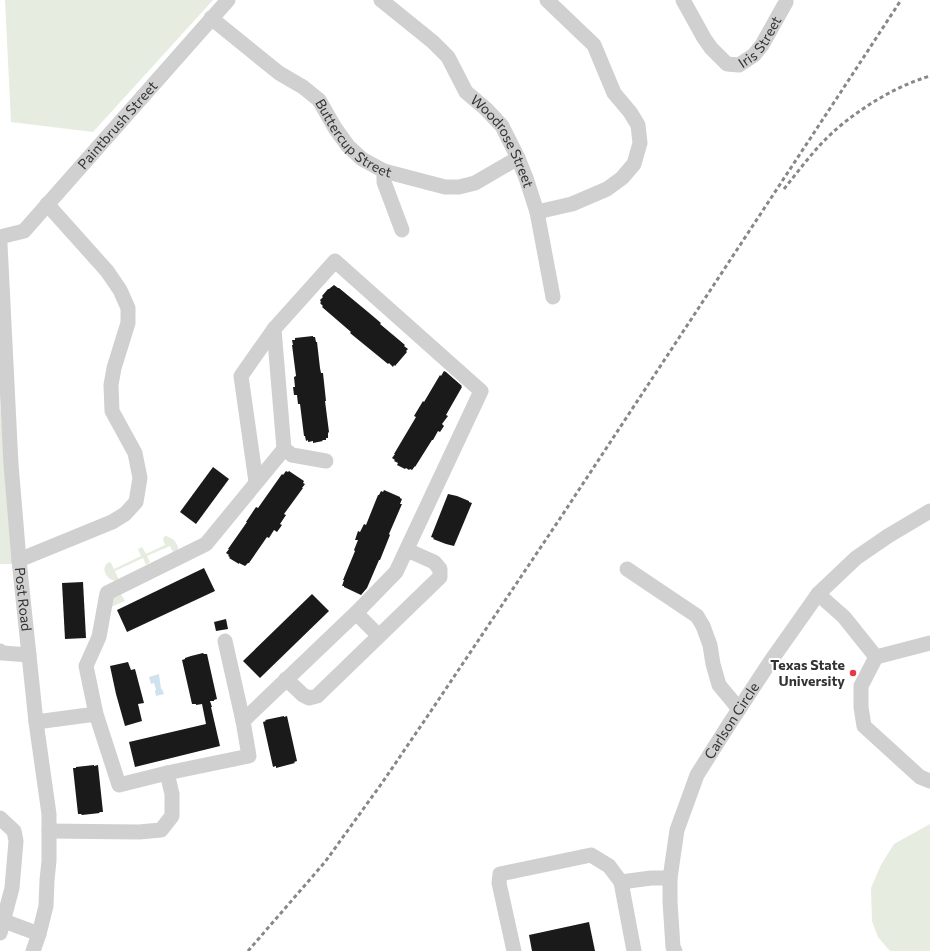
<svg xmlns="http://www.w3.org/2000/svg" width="930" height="951" font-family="Commissioner,sans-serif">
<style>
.green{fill:#e6ecdf}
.water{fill:#cfe2ee}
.building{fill:#1a1a1a}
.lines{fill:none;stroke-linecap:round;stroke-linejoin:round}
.minor{stroke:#d0d0d0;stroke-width:15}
.rail{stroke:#888;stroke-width:3;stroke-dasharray:4 3;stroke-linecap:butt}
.poi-dot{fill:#e63946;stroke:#fff;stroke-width:1.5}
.labels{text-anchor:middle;stroke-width:4;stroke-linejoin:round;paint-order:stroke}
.street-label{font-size:14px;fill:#333;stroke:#fff}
.poi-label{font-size:14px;font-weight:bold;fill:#333;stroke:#fff;text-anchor:end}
</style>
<rect width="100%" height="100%" fill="#fff"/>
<g class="green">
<path d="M5,0H213L93,132L11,122Z"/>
<path d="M0,403L14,564H0Z"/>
<path d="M165,536C172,537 179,543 178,551L173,552L170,546L147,556L150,562L146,565L143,558L115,571L119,580L117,581C107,581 99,568 109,562L111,563L114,569L141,556L138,549L142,547L146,554L165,545L163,539L164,537Z"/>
<path d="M121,594L125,601L111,607V603L115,596Z"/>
<path d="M930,824V951H890L878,937L872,921L871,888L881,865L894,844Z"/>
</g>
<path class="water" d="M159,674L161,689H162L164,694L156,696L155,691L156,690L154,683L151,684L149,677Z"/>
<g class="building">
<path d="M334,285L338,288H339L368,312L381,323L380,324L405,345L404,346L408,349L406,351L407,352L395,366L394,365L393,367L389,363L388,364L350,333L351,332L322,307L323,306L320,303L321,302L320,300L323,297L322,296L328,289H329Z"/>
<path d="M313,336V337H315L316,342H317L320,368L321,373H323L326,401H325L329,432L328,433V438H326V440H322L323,441L313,443V441L308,442V440L306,441L305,436H304L300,404H298L297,395H294L293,387H295L294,377L296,376L292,345H293L292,340H295V338Z"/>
<path d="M444,371L446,372L462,386L461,387H462L446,415L448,416L442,424L444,426L440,432L438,431L433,440H432L415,467V466L412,470L410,469L409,470L406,468L405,469L397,465L398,463L394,461L395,460L392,458L395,454H394L416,417L414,416L423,401L424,402L440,375L441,376Z"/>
<path d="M213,467L229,479L196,524L180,512Z"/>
<path d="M286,471L288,472L289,471L304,481L303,483L305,484L302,488H303L284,514L286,515L280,524L282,525L277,532L274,530L269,538L267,537L249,563H248L245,566L239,563V564L229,558L230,557L228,556L229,555L226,553L229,549H228L247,522H246L256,507L258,508L282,474L283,475Z"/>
<path d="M384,490L400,497V498L402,499L400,504H402L389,534L390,535L380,560H379L367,588L361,595L344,587V586H342L344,580H343L355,551L354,550L358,540H355L358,531L360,532L364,524L366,525L378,495H379L381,491L383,492Z"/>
<path d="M448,494L457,496L469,501V502L472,503L454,546L446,544L433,539L434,538L431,537Z"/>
<path d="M204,568L215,591L127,632L117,610Z"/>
<path d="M83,582L86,638L65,639L62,583Z"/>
<path d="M312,594L329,611L260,678L243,661Z"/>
<path d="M226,619L228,629L216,631L214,622Z"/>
<path d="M203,653L204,654H207L217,699L214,700V701H210L212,707H211L220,746L135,767L129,742L206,724L202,704L196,705V704H192L182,660L185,659V658L191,656Z"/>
<path d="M128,662L131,670L135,669L144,703L138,704L142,721L125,726L116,694L110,666Z"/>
<path d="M284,716V717L287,716L297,761L294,762L295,763L276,768V766L273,767L263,722L266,721L265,720Z"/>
<path d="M94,765V766L98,765L103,812H99L100,813L82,815L81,814H78L73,768H76V767Z"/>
<path d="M589,922L595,951H532L529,935Z"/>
</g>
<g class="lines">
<g class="minor">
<path id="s1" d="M381,0L433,42L448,57L466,92L486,109L502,126L518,158L526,178L537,212L553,297"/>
<path id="s2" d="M683,0L704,38L711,48L727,64L739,65L754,55L762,45L786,2V0"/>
<path id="s3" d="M211,18L279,73L303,87L319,100L335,128L348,146L362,159L384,171L445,187H459L475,183L518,158"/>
<path d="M384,171V182L402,230"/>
<path d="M537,212L572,204L607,189L622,178L634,164L640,143L638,125L630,112L614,93L594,45L547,0"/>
<path id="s4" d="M0,237L24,231L228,0"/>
<path id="s5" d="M0,244L11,464L19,560L36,722L49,814V861L47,880L46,906L39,934L33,951"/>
<path d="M284,449L292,455L326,461"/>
<path d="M256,482L241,376L274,329"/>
<path d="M19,560L112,522L125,514L136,502L140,478L135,453L112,411L111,385L114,368L128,323V308L120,290L107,271L47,204"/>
<path d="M627,569L697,616L703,626L710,645L713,664L719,685L739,709"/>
<path d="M818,594L844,617L876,657L930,643"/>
<path d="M356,613L379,636"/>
<path d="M225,641L243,721"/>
<path d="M0,651L3,653L29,655"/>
<path d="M876,657L861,686V707L864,726L920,777L930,781"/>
<path d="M286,679L303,695L309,698L317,696L440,577V569L434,562L407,550"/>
<path d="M36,722L96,714L119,785L167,773L249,756L243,721L356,613L396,572L481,391L335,261L274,329L284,449L206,544L107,593L99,637L86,666L96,714"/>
<path d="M0,818L14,831L16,841L12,888L0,933"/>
<path d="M49,831L139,832L161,830L172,816V794L167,773"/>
<path d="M4,921L39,934"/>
<path d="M514,951L499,883L500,874L591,855L609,866L621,882"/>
<path d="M634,951L621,882L651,878H670"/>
<path id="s6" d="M675,951L673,947L670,902V878L677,830L697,775L728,726L770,662L818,594L856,558L888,536L930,511"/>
</g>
<g class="rail">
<path d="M784,189C796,174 808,158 821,144C848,115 892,87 930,76"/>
<path d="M248,951L287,906L325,862L382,783L431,711L561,517L852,75L901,0"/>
</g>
</g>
<circle class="poi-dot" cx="853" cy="673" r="4"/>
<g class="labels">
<g class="street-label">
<text dy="5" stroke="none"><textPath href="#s2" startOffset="122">Iris Street</textPath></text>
<text dy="5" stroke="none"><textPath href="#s4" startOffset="166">Paintbrush Street</textPath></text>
<text dy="5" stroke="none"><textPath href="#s3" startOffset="189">Buttercup Street</textPath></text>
<text dy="5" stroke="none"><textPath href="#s1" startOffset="190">Woodrose Street</textPath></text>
<text dy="5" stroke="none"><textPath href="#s5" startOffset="356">Post Road</textPath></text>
<text dy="5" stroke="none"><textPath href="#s6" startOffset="245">Carlson Circle</textPath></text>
</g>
<g class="poi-label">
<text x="845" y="670">Texas State<tspan x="845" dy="16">University</tspan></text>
</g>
</g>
</svg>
